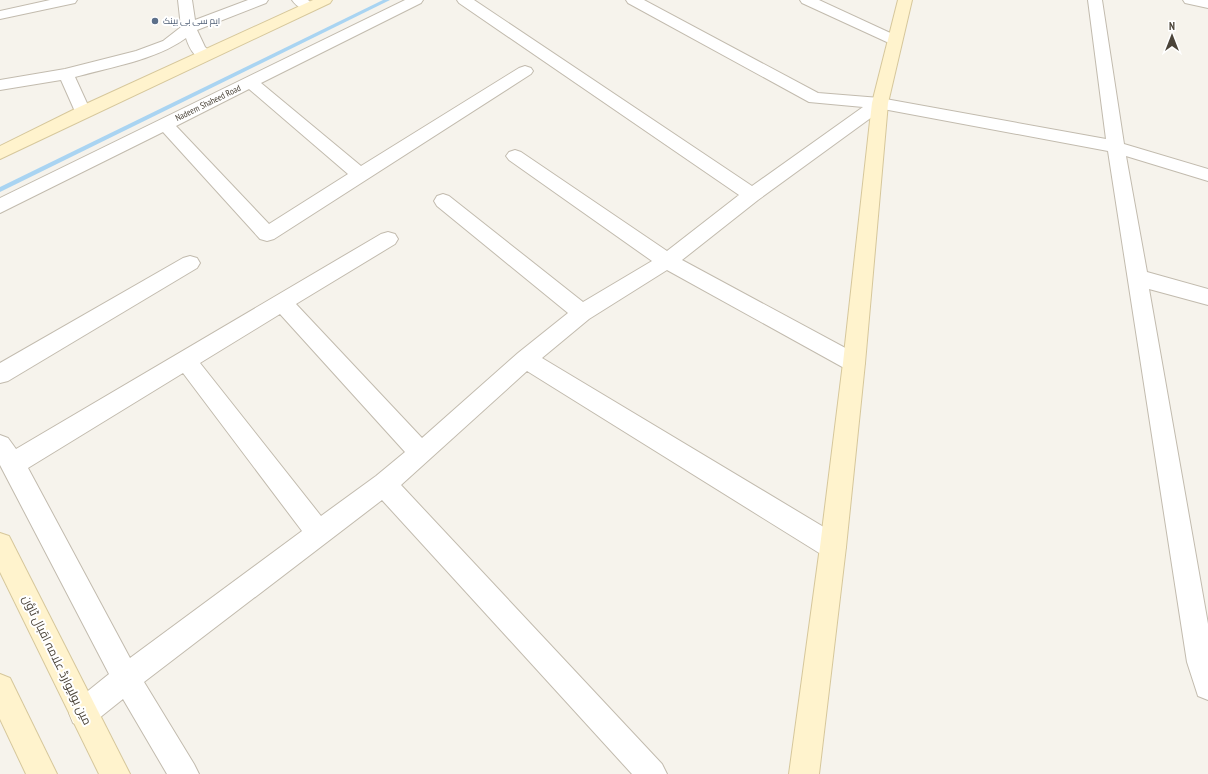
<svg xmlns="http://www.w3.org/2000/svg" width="1208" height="774" font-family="'PT Sans Narrow',Cairo,sans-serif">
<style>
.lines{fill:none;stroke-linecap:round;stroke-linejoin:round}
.stream{fill:#a9d4f2;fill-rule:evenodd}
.street-casing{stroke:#c2bbae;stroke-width:2}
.secondary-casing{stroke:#d6c79b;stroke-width:2}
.street{fill:#fff;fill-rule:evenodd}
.secondary{fill:#fff3cd;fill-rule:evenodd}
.service-dot{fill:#5c6f8a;stroke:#fff;stroke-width:1.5}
.labels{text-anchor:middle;stroke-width:4;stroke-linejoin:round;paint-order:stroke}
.far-service-label{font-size:9px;fill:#4e5e75;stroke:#fff;text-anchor:start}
.far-street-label{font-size:9px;fill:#4b4439;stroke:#fff}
.near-street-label{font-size:12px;fill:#4b4439;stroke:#fff}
</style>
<rect width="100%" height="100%" fill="#f6f3ec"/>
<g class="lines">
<path class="stream" d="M383,0H390L0,192V187Z"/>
<g class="street-casing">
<g id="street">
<path d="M50,0H77L75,3L0,19V11Z"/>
<path d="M178,0H192L195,20L248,0H268L266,3L197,30L205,47L214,55L211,58C196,62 190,50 186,38C156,60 111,67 75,77L91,112L89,116L83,117L77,116L61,80L0,90V80L65,69L136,51L163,41L181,27Z"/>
<path d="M292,0H308L316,7L314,10C305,12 297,7 292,0Z"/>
<path d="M405,0H423L421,3L261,83L361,166L519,68L525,66L531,68L533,71L531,74L274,239L267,241L260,239L163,132L0,213V198ZM249,89L348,174L269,224L176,126Z"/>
<path d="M457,0H474L752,186L863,107L809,102L628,3L626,0H644L818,93L880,98L1106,139L1088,0H1102L1124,144L1208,169V181L1126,156L1147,272L1208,289V305L1149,289L1208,624V700L1198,696L1187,662L1108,151L883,109L758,200L682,260L862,357L865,363L862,369L854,372L846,369L667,270L589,319L542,358L842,538L846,547L842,556L833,559L824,556L527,371L401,485L662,764L667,774H632L382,500L144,682L194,764L199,774H167L123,699L93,723L83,727L73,723L69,713L73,703L109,674L0,465V435L8,438L16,449L381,234L388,232L395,234L398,239L395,244L296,304L422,438L518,353L568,313L437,206L434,201L437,196L443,194L449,196L583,302L652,261L509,160L506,156L509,152L515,150L521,152L667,251L739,195L459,3ZM280,314L405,452L376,476L321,516L200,363ZM183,373L302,531L130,658L28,468Z"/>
<path d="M800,0H819L899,37L902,40L899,43L894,45L889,43L802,3Z"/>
<path d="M1183,0H1208V8L1185,3Z"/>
<path d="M190,256L197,258L200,263L197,268L8,381L0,383V363L183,258Z"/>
</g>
</g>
<g class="secondary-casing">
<g id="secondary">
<path d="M313,0H332L330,3L0,159V146L77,108Z"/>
<path d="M898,0H912L888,103L865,363L846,547L819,774H789L820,547L843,363L872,103Z"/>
<path d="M0,533L9,536L130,774H99L0,572Z"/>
<path d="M0,674L10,678L57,774H26L0,719Z"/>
</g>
</g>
<use href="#street" class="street"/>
<use href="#secondary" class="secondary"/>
</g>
<circle class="service-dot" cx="155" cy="21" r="4"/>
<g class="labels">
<g class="far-service-label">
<text x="163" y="24">ایم سی بی بینک</text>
</g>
<g class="far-street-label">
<text transform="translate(208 103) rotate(-26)" y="3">Nadeem Shaheed Road</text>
</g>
<g class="near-street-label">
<text transform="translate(57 660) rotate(64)" y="4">مین بولیوارڈ علامہ اقبال ٹاؤن</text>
</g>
</g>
<g transform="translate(1172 36)" stroke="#ffffff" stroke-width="3" paint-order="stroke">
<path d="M0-3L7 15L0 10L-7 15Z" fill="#4b4439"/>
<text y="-6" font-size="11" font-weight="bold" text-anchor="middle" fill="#4b4439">N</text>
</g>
</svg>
